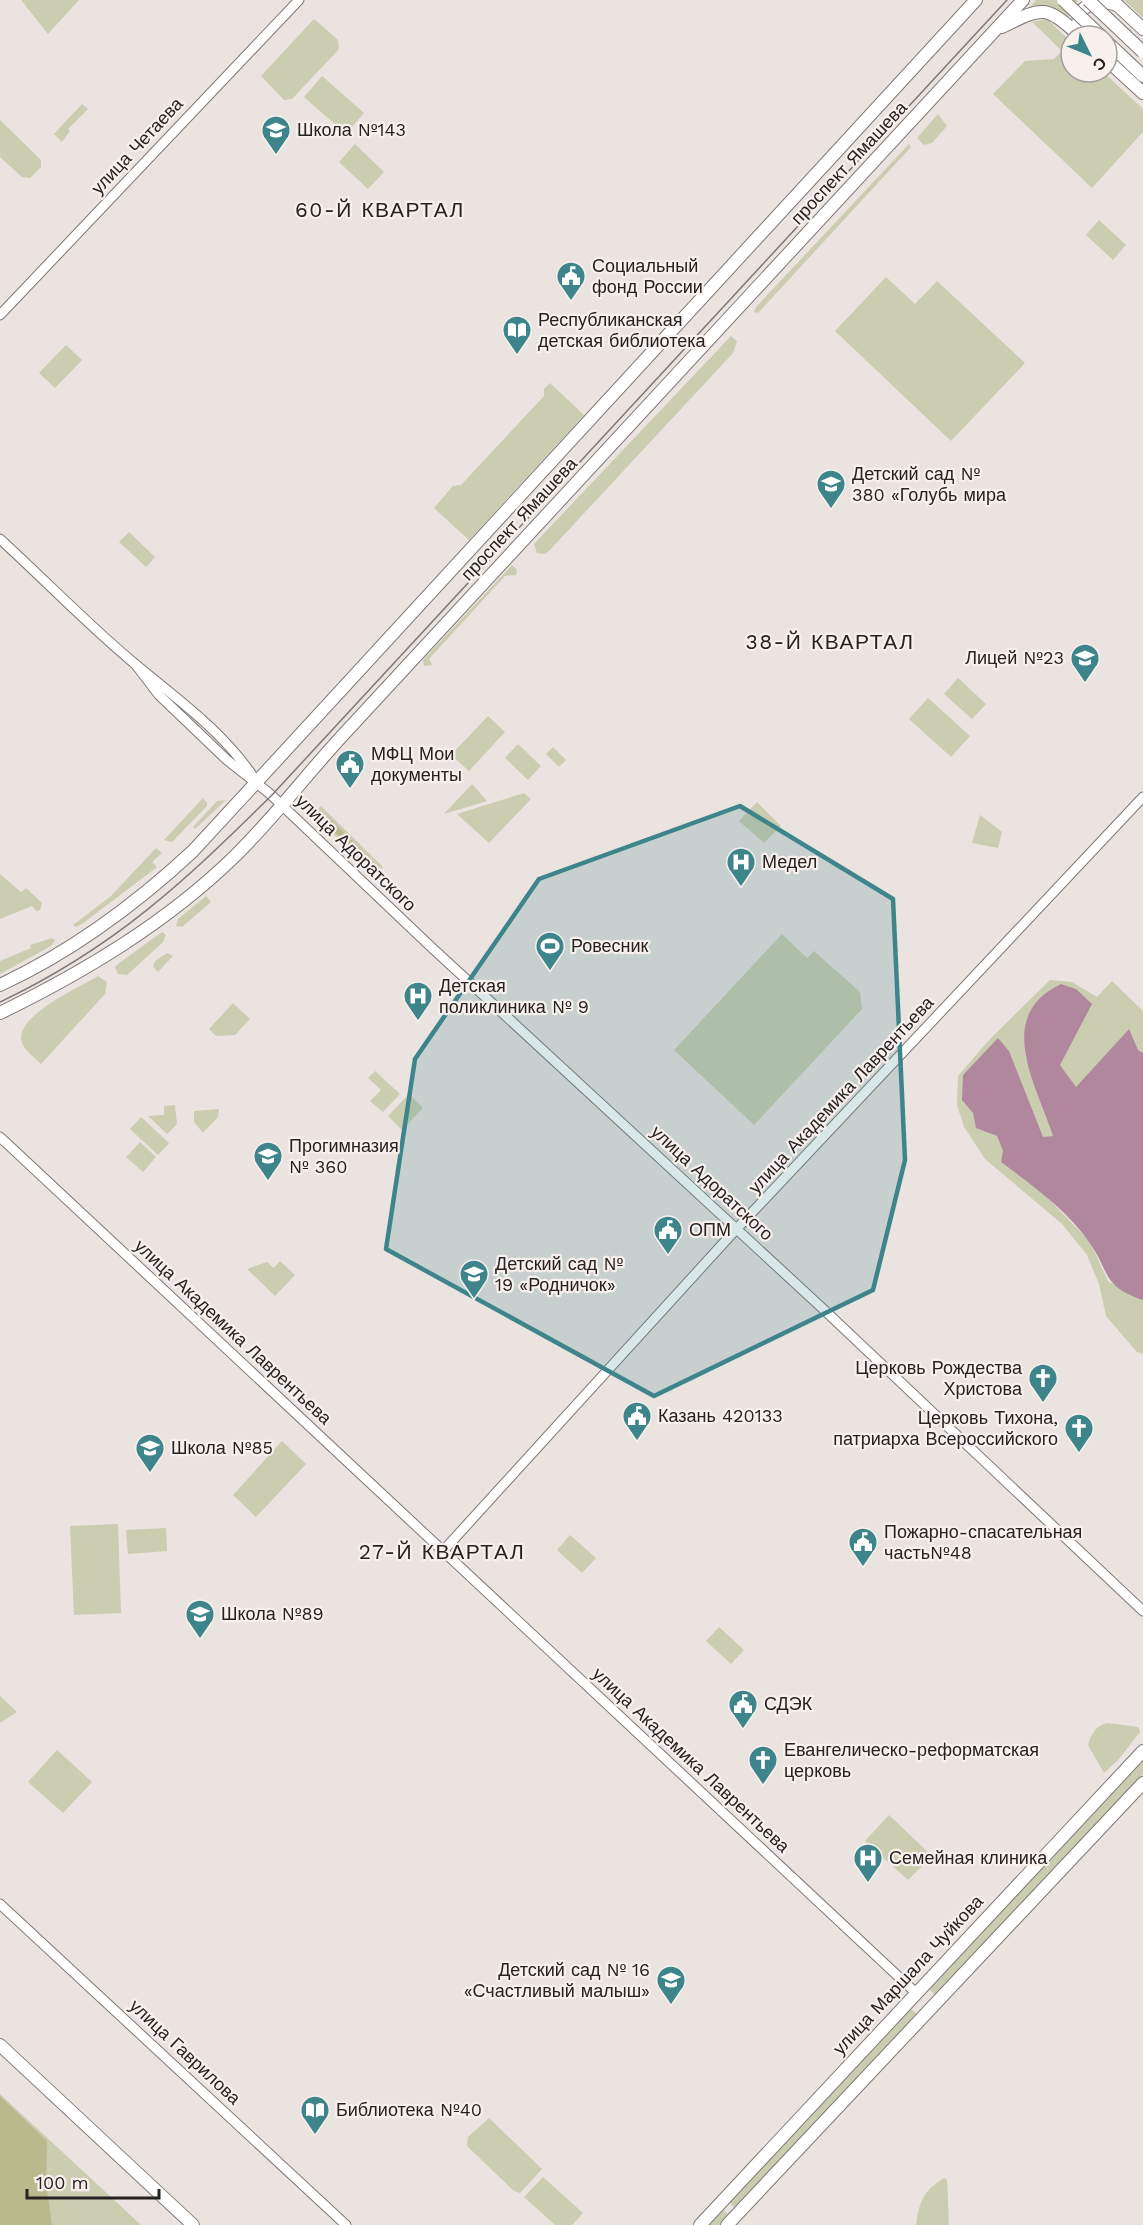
<svg xmlns="http://www.w3.org/2000/svg" width="1143" height="2225" font-family="'Work Sans',sans-serif">
<style>
.green{fill:#cbcdb1}
.forest{fill:#b8ba8e}
.water{fill:#b1879e}
.lines{fill:none;stroke-linecap:round;stroke-linejoin:round}
.minor-casing{stroke:#7e7874;stroke-width:11}
.major-casing{stroke:#7e7874;stroke-width:14}
.minor{stroke:#fff;stroke-width:9}
.major{stroke:#fff;stroke-width:12}
.tram{stroke:#7e7976;stroke-width:1.5}
.major-bridge-casing{stroke:#7e7874;stroke-width:14;stroke-linecap:butt}
.major-bridge{stroke:#fff;stroke-width:12}
.marked{fill:#3d858b;fill-opacity:0.2;stroke:#3d858b;stroke-width:4.5;stroke-linejoin:round}
.labels{text-anchor:middle;stroke-width:4.5;stroke-linejoin:round;paint-order:stroke}
.poi-label{font-size:18px;fill:#252221;stroke:#f7f0ed;text-anchor:start}
.street-label{font-size:18px;fill:#252221;stroke:#f7f0ed}
.quarter-label{font-size:21px;letter-spacing:1.5px;fill:#252221;stroke:#f7f0ed}
</style>
<rect width="100%" height="100%" fill="#eae3df"/>
<g class="green">
<path d="M21,0H79L48,34Z"/>
<path d="M1036,0H1078L1067,20L1040,6L1029,8Z"/>
<path d="M1124,0H1143V18Z"/>
<path d="M314,19L338,40L339,49L292,99L284,100L261,76Z"/>
<path d="M1047,19L1071,42V72H1103L1143,109V132L1092,188L993,94L1025,61L1054,59L1062,51L1032,22Z"/>
<path d="M322,76L364,113L346,134L304,97Z"/>
<path d="M82,104L88,109L68,129L70,131L62,142L54,134Z"/>
<path d="M938,114L947,126L932,143L924,145L917,138Z"/>
<path d="M0,120L41,160V167L30,178L22,177L0,157Z"/>
<path d="M355,144L384,172L368,189L339,162Z"/>
<path d="M909,144L911,147L758,313L754,312L756,307Z"/>
<path d="M1099,220L1126,245L1113,260L1086,235Z"/>
<path d="M886,277L915,304L937,281L1025,363L951,441L835,331Z"/>
<path d="M731,336L737,341L733,353L549,551L545,554L537,553L534,544Z"/>
<path d="M66,345L82,360L55,388L39,373Z"/>
<path d="M550,383L584,415L469,540L434,508L453,486L461,485L544,396V389Z"/>
<path d="M129,532L155,557L146,567L119,542Z"/>
<path d="M512,565L517,570L516,575L505,576L429,659L432,665L424,666L423,660Z"/>
<path d="M958,678L986,704L972,719L944,694Z"/>
<path d="M928,698L970,736L951,757L909,719Z"/>
<path d="M488,716L505,732L469,771L451,755Z"/>
<path d="M518,744L541,766L528,780L505,758Z"/>
<path d="M553,747L566,760L559,767L546,754Z"/>
<path d="M472,784L487,801L444,814Z"/>
<path d="M524,793L531,799L489,843L457,814Z"/>
<path d="M203,798L207,803V806L172,842L164,840Z"/>
<path d="M226,800L195,829L193,827L217,801Z"/>
<path d="M757,802L781,826L764,843L739,821Z"/>
<path d="M321,806L383,867L376,875L313,815Z"/>
<path d="M980,815L1002,832L998,848L972,843Z"/>
<path d="M156,848L162,853L152,862L157,867L82,924L76,927L73,925L111,896Z"/>
<path d="M0,874L21,892L26,888L42,903L40,910L36,911L32,906L0,919Z"/>
<path d="M206,896L211,902L182,927L176,926L178,919Z"/>
<path d="M162,932L166,935L163,942L127,975L118,974L115,967L118,964Z"/>
<path d="M782,934L807,958L814,951L860,992L862,1009L754,1125L674,1050Z"/>
<path d="M52,938L55,940L51,946L0,974V961L31,948L30,945Z"/>
<path d="M167,953L173,956L158,972L153,966L155,961Z"/>
<path d="M98,976L107,982L105,994L41,1064C35,1058 25,1051 22,1043C13,1016 79,988 98,976Z"/>
<path d="M1050,980L1072,982L1097,997L1112,981L1143,1011V1053L1138,1050L1128,1030L1076,1088L1060,1065L1025,1055L1054,1136L1043,1138L1025,1095L973,1113L977,1128L997,1136L1003,1151L1090,1242L1108,1281L1143,1300V1354L1137,1352L1106,1316L1099,1284L1087,1255L1062,1224L985,1159L964,1127L957,1105L958,1076L988,1041Z"/>
<path d="M233,1003L250,1019L235,1035L216,1036L209,1029Z"/>
<path d="M375,1071L400,1094L383,1112L370,1101L381,1090L368,1078Z"/>
<path d="M409,1094L423,1108L402,1130L388,1116Z"/>
<path d="M175,1105L177,1124L167,1134L148,1116L164,1115V1106Z"/>
<path d="M219,1109L218,1117L203,1133L194,1122V1111Z"/>
<path d="M141,1117L169,1143L158,1155L130,1129Z"/>
<path d="M140,1142L156,1157L143,1172L126,1157Z"/>
<path d="M280,1261L295,1275L275,1296L247,1269L267,1262L274,1268Z"/>
<path d="M282,1441L306,1464L256,1517L233,1495Z"/>
<path d="M118,1524L121,1613L74,1615L70,1526Z"/>
<path d="M166,1528L167,1551L128,1554L126,1530Z"/>
<path d="M570,1535L596,1558L582,1573L557,1550Z"/>
<path d="M719,1627L744,1650L731,1664L706,1641Z"/>
<path d="M0,1696L17,1712L0,1723Z"/>
<path d="M1108,1723L1138,1727L1140,1732L1118,1760L1104,1773L1088,1745C1091,1734 1096,1725 1108,1723Z"/>
<path d="M57,1750L92,1782L63,1813L28,1782Z"/>
<path d="M1143,1761V1774L935,1995L929,1989Z"/>
<path d="M889,1815L932,1856L908,1880L865,1841Z"/>
<path d="M911,2009L917,2014L736,2207L732,2206L730,2202Z"/>
<path d="M0,2094L141,2225H0Z"/>
<path d="M489,2118L542,2169L520,2193L514,2191L467,2146L468,2137Z"/>
<path d="M543,2177L583,2213L572,2225H555L524,2197Z"/>
<path d="M944,2178L947,2180L949,2225H916C919,2202 923,2191 944,2178Z"/>
<path d="M723,2210L729,2215L719,2225H708Z"/>
</g>
<g class="forest">
<path d="M325,817L329,818L370,858L371,863L366,862L325,823Z"/>
<path d="M0,2096L47,2141L46,2183L52,2225H0Z"/>
</g>
<path class="water" d="M1061,984L1076,989L1092,1004L1060,1065L1076,1087L1129,1029L1138,1050L1143,1053V1300C1101,1286 1110,1271 1089,1242C1067,1210 1032,1185 1001,1162L1003,1151L997,1136L976,1128L973,1113L962,1100L963,1075L998,1038L1009,1051L1043,1137L1053,1136C1037,1086 993,1016 1061,984Z"/>
<g class="lines">
<g class="minor-casing">
<g id="minor">
<path d="M0,315L299,0"/>
<path d="M0,539C45,580 88,625 135,664C177,699 221,730 252,775"/>
<path d="M136,665L159,695L227,760L269,793L429,945L821,1307L1143,1611"/>
<path d="M0,1137L916,1993"/>
<path d="M443,1551L729,1237L1143,797"/>
<path d="M0,1904L346,2225"/>
</g>
</g>
<g class="major-casing">
<g id="major">
<path d="M1112,0L1143,29"/>
<path d="M1078,23L1080,12C1092,0 1101,0 1117,5"/>
<path d="M1002,27C1044,6 1045,5 1080,36"/>
<path d="M1107,42L1143,76"/>
<path d="M1107,60L1143,93"/>
<path d="M0,985C71,952 136,904 193,851L976,0"/>
<path d="M0,1013C84,972 166,923 234,857C273,819 306,775 343,735L1023,0"/>
<path d="M0,2045L193,2225"/>
<path d="M700,2225L1143,1751"/>
<path d="M727,2225L1143,1783"/>
</g>
</g>
<use href="#minor" class="minor"/>
<use href="#major" class="major"/>
<path class="tram" d="M0,1002C114,948 184,882 272,795L1007,0"/>
<g class="major-bridge-casing">
<g id="major-bridge">
<path d="M1063,0L1101,36"/>
<path d="M1088,0L1143,52"/>
</g>
</g>
<use href="#major-bridge" class="major-bridge"/>
</g>
<path class="marked" d="M740,806L893,899L905,1160L873,1290L654,1396L386,1249L415,1059L539,879Z"/>
<defs>
<g id="school-pin" transform="scale(1.5)"><path d="M0 17L-7.5 6A9.5 9.5 0 1 1 7.5 6Z" fill="#3d858b" stroke="#f7f0ed"/><path d="M0-5L7-2L0 1L-7-2ZM-4 1L0 2.5L4 1V4Q0 6-4 4Z" fill="#fff"/></g>
<g id="civic-pin" transform="scale(1.5)"><path d="M0 17L-7.5 6A9.5 9.5 0 1 1 7.5 6Z" fill="#3d858b" stroke="#f7f0ed"/><path d="M-.6-6.5H3V-4.5H.6V-3L4-1V1h2V6H-6V1h2V-1L-.6-3ZM-1.2 2.5V6h2.4V2.5Z" fill="#fff"/></g>
<g id="library-pin" transform="scale(1.5)"><path d="M0 17L-7.5 6A9.5 9.5 0 1 1 7.5 6Z" fill="#3d858b" stroke="#f7f0ed"/><path d="M-6-4Q-3-5.5-.7-3.5V5Q-3 3-6 4ZM6-4Q3-5.5 .7-3.5V5Q3 3 6 4Z" fill="#fff"/></g>
<g id="hospital-pin" transform="scale(1.5)"><path d="M0 17L-7.5 6A9.5 9.5 0 1 1 7.5 6Z" fill="#3d858b" stroke="#f7f0ed"/><path d="M-5-5h3v3.5h4V-5h3V5h-3V1.5h-4V5h-3Z" fill="#fff"/></g>
<g id="stadium-pin" transform="scale(1.5)"><path d="M0 17L-7.5 6A9.5 9.5 0 1 1 7.5 6Z" fill="#3d858b" stroke="#f7f0ed"/><path d="M0-5a6.5 5 0 1 0 0 10a6.5 5 0 1 0 0-10ZM-3.5-1.8h7v3.6h-7Z" fill="#fff"/></g>
<g id="church-pin" transform="scale(1.5)"><path d="M0 17L-7.5 6A9.5 9.5 0 1 1 7.5 6Z" fill="#3d858b" stroke="#f7f0ed"/><path d="M-1.2-6h2.4v3.5h3.3v2.4h-3.3V6h-2.4V-.1h-3.3v-2.4h3.3Z" fill="#fff"/></g>
</defs>
<g fill-rule="evenodd">
<use href="#school-pin" x="276" y="130"/>
<use href="#civic-pin" x="571" y="276"/>
<use href="#library-pin" x="517" y="330"/>
<use href="#school-pin" x="831" y="484"/>
<use href="#school-pin" x="1085" y="658"/>
<use href="#civic-pin" x="350" y="764"/>
<use href="#hospital-pin" x="741" y="862"/>
<use href="#stadium-pin" x="550" y="946"/>
<use href="#hospital-pin" x="418" y="996"/>
<use href="#school-pin" x="268" y="1156"/>
<use href="#civic-pin" x="668" y="1230"/>
<use href="#school-pin" x="474" y="1274"/>
<use href="#church-pin" x="1043" y="1378"/>
<use href="#civic-pin" x="637" y="1416"/>
<use href="#church-pin" x="1079" y="1428"/>
<use href="#school-pin" x="150" y="1448"/>
<use href="#civic-pin" x="863" y="1542"/>
<use href="#school-pin" x="200" y="1614"/>
<use href="#civic-pin" x="743" y="1704"/>
<use href="#church-pin" x="763" y="1760"/>
<use href="#hospital-pin" x="868" y="1858"/>
<use href="#school-pin" x="671" y="1980"/>
<use href="#library-pin" x="315" y="2110"/>
</g>
<g class="labels">
<g class="poi-label">
<text x="297" y="136">Школа №143</text>
<text x="592" y="272">Социальный<tspan x="592" dy="21">фонд России</tspan></text>
<text x="538" y="326">Республиканская<tspan x="538" dy="21">детская библиотека</tspan></text>
<text x="852" y="480">Детский сад №<tspan x="852" dy="21">380 «Голубь мира</tspan></text>
<text x="1064" y="664" text-anchor="end">Лицей №23</text>
<text x="371" y="760">МФЦ Мои<tspan x="371" dy="21">документы</tspan></text>
<text x="762" y="868">Медел</text>
<text x="571" y="952">Ровесник</text>
<text x="439" y="992">Детская<tspan x="439" dy="21">поликлиника № 9</tspan></text>
<text x="289" y="1152">Прогимназия<tspan x="289" dy="21">№ 360</tspan></text>
<text x="689" y="1236">ОПМ</text>
<text x="495" y="1270">Детский сад №<tspan x="495" dy="21">19 «Родничок»</tspan></text>
<text x="1022" y="1374" text-anchor="end">Церковь Рождества<tspan x="1022" dy="21">Христова</tspan></text>
<text x="658" y="1422">Казань 420133</text>
<text x="1058" y="1424" text-anchor="end">Церковь Тихона,<tspan x="1058" dy="21">патриарха Всероссийского</tspan></text>
<text x="171" y="1454">Школа №85</text>
<text x="884" y="1538">Пожарно-спасательная<tspan x="884" dy="21">часть№48</tspan></text>
<text x="221" y="1620">Школа №89</text>
<text x="764" y="1710">СДЭК</text>
<text x="784" y="1756">Евангелическо-реформатская<tspan x="784" dy="21">церковь</tspan></text>
<text x="889" y="1864">Семейная клиника</text>
<text x="650" y="1976" text-anchor="end">Детский сад № 16<tspan x="650" dy="21">«Счастливый малыш»</tspan></text>
<text x="336" y="2116">Библиотека №40</text>
</g>
<g class="street-label">
<text transform="translate(137 146) rotate(-47)" y="6">улица Четаева</text>
<text transform="translate(849 163) rotate(-47)" y="6">проспект Ямашева</text>
<text transform="translate(519 519) rotate(-47)" y="6">проспект Ямашева</text>
<text transform="translate(356 853) rotate(44)" y="6">улица Адоратского</text>
<text transform="translate(841 1095) rotate(-47)" y="6">улица Академика Лаврентьева</text>
<text transform="translate(712 1183) rotate(43)" y="6">улица Адоратского</text>
<text transform="translate(233 1332) rotate(43)" y="6">улица Академика Лаврентьева</text>
<text transform="translate(691 1760) rotate(43)" y="6">улица Академика Лаврентьева</text>
<text transform="translate(908 1975) rotate(-47)" y="6">улица Маршала Чуйкова</text>
<text transform="translate(185 2052) rotate(43)" y="6">улица Гаврилова</text>
</g>
<g class="quarter-label">
<text x="380" y="217">60-Й КВАРТАЛ</text>
<text x="830" y="649">38-Й КВАРТАЛ</text>
<text x="442" y="1559">27-Й КВАРТАЛ</text>
</g>
</g>
<g transform="translate(1089 54) rotate(133)"><circle r="28" fill="#f7f0ed" stroke="#a39e9b" stroke-width="1.5"/>
<path d="M0-4.5L10 22L0 15L-10 22Z" fill="#3d858b"/>
<text y="-9" font-size="16" font-weight="bold" text-anchor="middle" fill="#252221">С</text>
</g>
<path d="M27 2189v9h132v-9" fill="none" stroke="#252221" stroke-width="3"/>
<text x="36" y="2189" font-size="18" fill="#252221" stroke="#f7f0ed" stroke-width="4.5" paint-order="stroke">100 m</text>
</svg>
